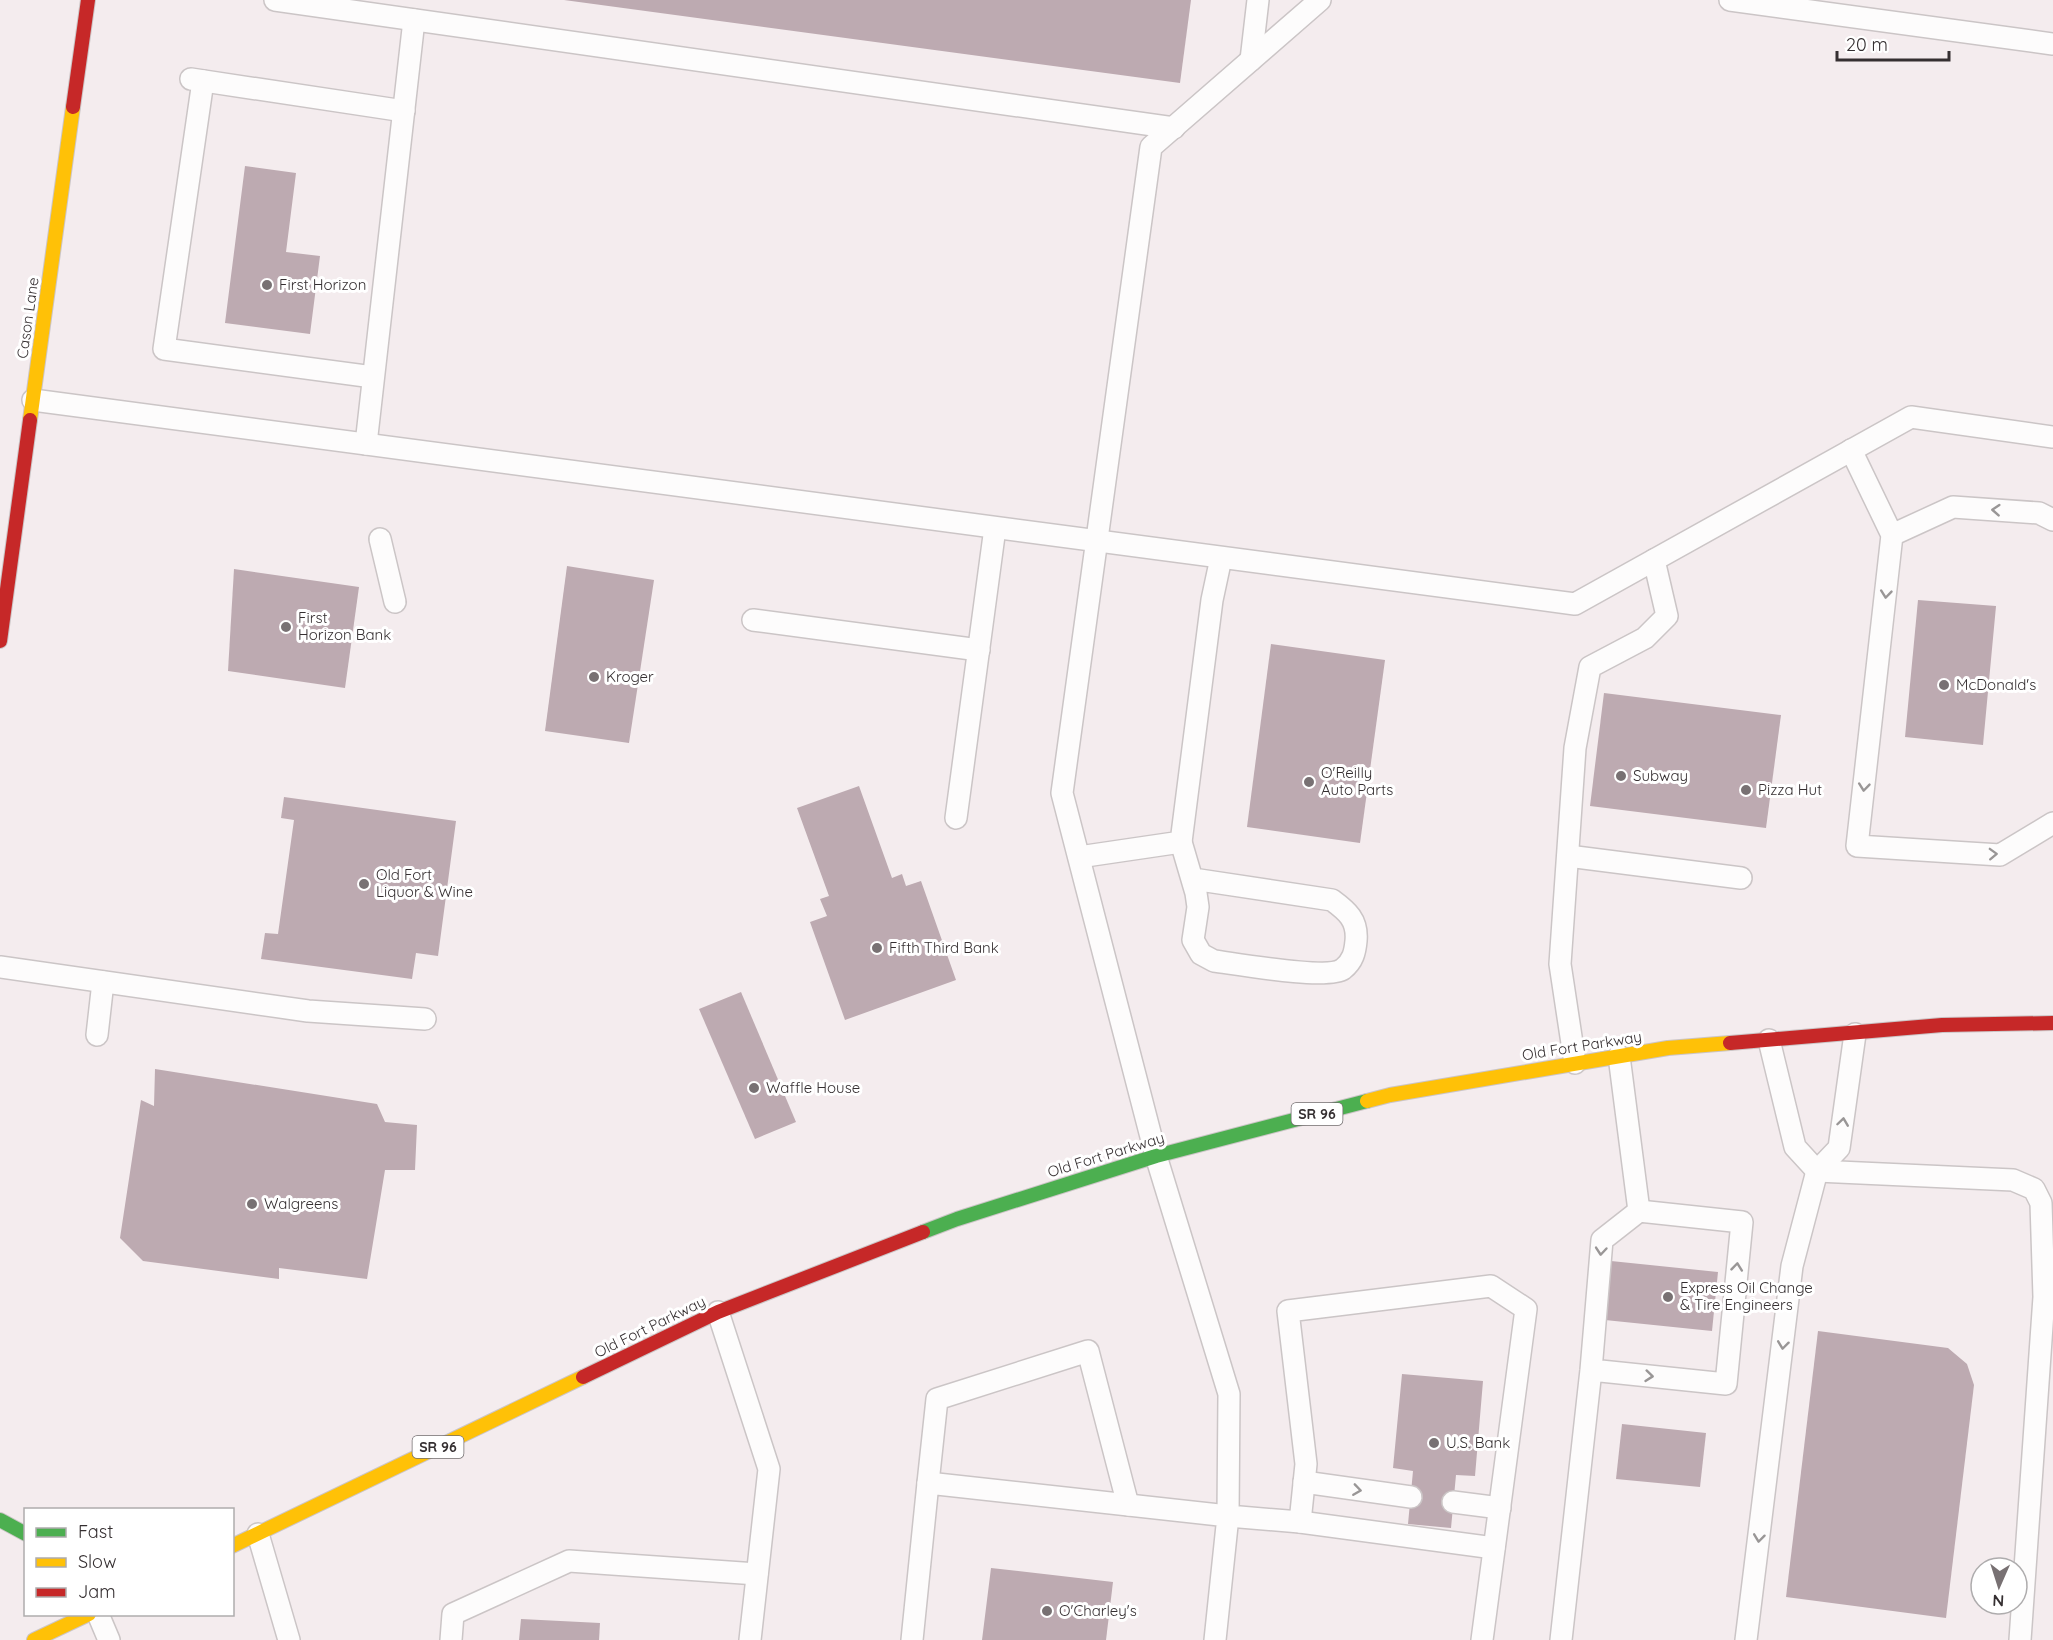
<svg xmlns="http://www.w3.org/2000/svg" width="2053" height="1640" font-family="Quicksand,sans-serif">
<style>
.building{fill:#bdaab1}
.lines{fill:none;stroke-linecap:round;stroke-linejoin:round}
.lane-casing{stroke:#cbc5c6;stroke-width:24}
.fast-casing{stroke:#cbc5c6;stroke-width:16}
.slow-casing{stroke:#cbc5c6;stroke-width:16}
.jam-casing{stroke:#cbc5c6;stroke-width:16}
.lane{stroke:#fdfcfc;stroke-width:21}
.fast{stroke:#4caf50;stroke-width:14}
.slow{stroke:#ffc107;stroke-width:14}
.jam{stroke:#c62828;stroke-width:14}
.oneway{stroke:#999696}
.poi-dot{fill:#787173;stroke:#fff;stroke-width:2}
.labels{text-anchor:middle;stroke-width:6;stroke-linejoin:round;paint-order:stroke}
.shield{fill:#fff;stroke:#726d6f;stroke-width:1.5}
.shield-label{font-size:14px;font-weight:bold;fill:#352f31}
.poi-label{font-size:15px;fill:#352f31;stroke:#fff;text-anchor:start}
.street-label{font-size:15px;fill:#352f31;stroke:#fff}
</style>
<rect width="100%" height="100%" fill="#f4ecee"/>
<g class="building">
<path d="M564,0H1191L1180,83Z"/>
<path d="M245,166L296,173L286,252L320,256L310,334L225,323Z"/>
<path d="M567,566L654,580L629,743L545,731Z"/>
<path d="M234,569L359,587L345,688L228,671Z"/>
<path d="M1918,600L1996,606L1983,745L1905,737Z"/>
<path d="M1271,644L1385,660L1360,843L1247,827Z"/>
<path d="M1604,693L1781,715L1766,828L1590,806Z"/>
<path d="M859,786L892,878L902,874L906,886L921,881L956,980L845,1020L810,922L827,916L820,899L829,896L797,808Z"/>
<path d="M284,797L456,821L438,956L416,953L412,979L261,959L265,933L278,934L294,820L281,818Z"/>
<path d="M741,992L796,1122L755,1139L699,1009Z"/>
<path d="M155,1069L377,1104L385,1122L417,1125L415,1170H385L367,1279L279,1268V1279L143,1261L120,1238L141,1100L154,1106Z"/>
<path d="M1611,1261L1718,1272L1712,1331L1605,1320Z"/>
<path d="M1818,1331L1948,1348L1967,1364L1974,1385L1946,1618L1786,1597Z"/>
<path d="M1402,1374L1483,1381L1475,1476L1456,1475L1451,1528L1408,1524L1413,1471L1393,1468Z"/>
<path d="M1622,1424L1706,1433L1700,1487L1616,1479Z"/>
<path d="M991,1568L1113,1582L1106,1640H982Z"/>
<path d="M521,1619L600,1623L599,1640H519Z"/>
</g>
<g class="lines">
<g class="lane-casing">
<g id="lane">
<path d="M275,0L1174,128"/>
<path d="M1320,0L1151,147L1062,793L1156,1156L1229,1394L1228,1516L1300,1522L1306,1464L1288,1311L1491,1286L1526,1309L1482,1640"/>
<path d="M1730,0L2053,44"/>
<path d="M1251,60L1258,0"/>
<path d="M191,79L404,111"/>
<path d="M203,81L164,349L373,377"/>
<path d="M33,400L1575,604L1911,417L2053,437"/>
<path d="M366,444L414,20"/>
<path d="M1851,450L1892,535L1857,846L2000,855L2053,823"/>
<path d="M1892,535L1953,507L2039,513L2053,520"/>
<path d="M380,539L395,602"/>
<path d="M753,620L979,650"/>
<path d="M956,818L995,528"/>
<path d="M1181,842L1196,893L1198,907L1193,940L1201,954L1214,961C1237,964 1328,980 1343,969C1353,961 1355,952 1356,941C1358,920 1347,911 1332,900L1193,879"/>
<path d="M1568,856L1741,878"/>
<path d="M1079,857L1181,842L1212,600L1221,558"/>
<path d="M0,967L308,1011L425,1019"/>
<path d="M97,1035L103,982"/>
<path d="M1769,1040L1795,1147L1817,1171L2013,1180L2034,1189L2041,1203L2044,1297L2020,1640"/>
<path d="M1619,1056L1639,1211"/>
<path d="M1575,1063L1560,964L1575,748L1590,667L1645,638L1667,616L1654,560"/>
<path d="M718,1312L769,1469L750,1640"/>
<path d="M1304,1482L1411,1497"/>
<path d="M928,1483L937,1399L1088,1351L1128,1505"/>
<path d="M1453,1502L1500,1508"/>
<path d="M1300,1522L1494,1548"/>
<path d="M258,1534L289,1640"/>
<path d="M98,1614L109,1640"/>
<path d="M451,1640L453,1614L569,1561L757,1574"/>
<path d="M912,1640L928,1483L1228,1516L1215,1640"/>
<path d="M1561,1640L1591,1370L1602,1240L1639,1211L1742,1222L1726,1384L1591,1370"/>
<path d="M1746,1640L1792,1266L1817,1171L1839,1148L1855,1034"/>
</g>
</g>
<g class="fast-casing">
<g id="fast">
<path d="M923,1232L957,1219L1156,1156L1367,1101"/>
<path d="M0,1520L26,1534"/>
</g>
</g>
<g class="slow-casing">
<g id="slow">
<path d="M30,420L73,107"/>
<path d="M1367,1101L1390,1095L1668,1048L1730,1043"/>
<path d="M232,1546L583,1377"/>
<path d="M34,1640L89,1614"/>
</g>
</g>
<g class="jam-casing">
<g id="jam">
<path d="M73,107L88,0"/>
<path d="M0,641L30,420"/>
<path d="M1730,1043L1942,1025L2053,1023"/>
<path d="M583,1377L718,1312L923,1232"/>
</g>
</g>
<use href="#lane" class="lane"/>
<use href="#fast" class="fast"/>
<use href="#slow" class="slow"/>
<use href="#jam" class="jam"/>
</g>
<defs><path id="oneway-chevron" d="M-2-3.5L2.5 0L-2 3.5" fill="none" stroke-width="1.6" stroke-linecap="round" stroke-linejoin="round" transform="scale(1.5)"/></defs>
<g class="oneway">
<use href="#oneway-chevron" transform="translate(1996 510) rotate(-176)"/>
<use href="#oneway-chevron" transform="translate(1886 594) rotate(96)"/>
<use href="#oneway-chevron" transform="translate(1864 787) rotate(96)"/>
<use href="#oneway-chevron" transform="translate(1993 854) rotate(-2)"/>
<use href="#oneway-chevron" transform="translate(1843 1122) rotate(-82)"/>
<use href="#oneway-chevron" transform="translate(1601 1251) rotate(95)"/>
<use href="#oneway-chevron" transform="translate(1737 1267) rotate(-84)"/>
<use href="#oneway-chevron" transform="translate(1783 1345) rotate(97)"/>
<use href="#oneway-chevron" transform="translate(1649 1376) rotate(6)"/>
<use href="#oneway-chevron" transform="translate(1357 1490) rotate(8)"/>
<use href="#oneway-chevron" transform="translate(1759 1538) rotate(97)"/>
</g>
<g class="poi-dot">
<circle cx="267" cy="285" r="6"/>
<circle cx="286" cy="627" r="6"/>
<circle cx="594" cy="677" r="6"/>
<circle cx="1944" cy="685" r="6"/>
<circle cx="1621" cy="776" r="6"/>
<circle cx="1309" cy="782" r="6"/>
<circle cx="1746" cy="790" r="6"/>
<circle cx="364" cy="884" r="6"/>
<circle cx="877" cy="948" r="6"/>
<circle cx="754" cy="1088" r="6"/>
<circle cx="252" cy="1204" r="6"/>
<circle cx="1668" cy="1297" r="6"/>
<circle cx="1434" cy="1443" r="6"/>
<circle cx="1047" cy="1611" r="6"/>
</g>
<g class="labels">
<g class="shield">
<rect x="1291.5" y="1103" width="51" height="22" rx="4.5"/>
<rect x="412.5" y="1436" width="51" height="22" rx="4.5"/>
</g>
<g class="shield-label">
<text x="1317" y="1119">SR 96</text>
<text x="438" y="1452">SR 96</text>
</g>
<g class="poi-label">
<text x="279" y="290">First Horizon</text>
<text x="298" y="623">First<tspan x="298" dy="17">Horizon Bank</tspan></text>
<text x="606" y="682">Kroger</text>
<text x="1956" y="690">McDonald's</text>
<text x="1321" y="778">O'Reilly<tspan x="1321" dy="17">Auto Parts</tspan></text>
<text x="1633" y="781">Subway</text>
<text x="1758" y="795">Pizza Hut</text>
<text x="376" y="880">Old Fort<tspan x="376" dy="17">Liquor &amp; Wine</tspan></text>
<text x="889" y="953">Fifth Third Bank</text>
<text x="766" y="1093">Waffle House</text>
<text x="264" y="1209">Walgreens</text>
<text x="1680" y="1293">Express Oil Change<tspan x="1680" dy="17">&amp; Tire Engineers</tspan></text>
<text x="1446" y="1448">U.S. Bank</text>
<text x="1059" y="1616">O'Charley's</text>
</g>
<g class="street-label">
<text transform="translate(28 318) rotate(-82)" y="5">Cason Lane</text>
<text transform="translate(1582 1046) rotate(-9)" y="5">Old Fort Parkway</text>
<text transform="translate(1106 1155) rotate(-17)" y="5">Old Fort Parkway</text>
<text transform="translate(650 1327) rotate(-26)" y="5">Old Fort Parkway</text>
</g>
</g>
<rect x="24" y="1508" width="210" height="108" fill="#ffffff" stroke="#aeacad" stroke-width="1.5"/>
<rect x="36" y="1528" width="30" height="9" fill="#4caf50" stroke="#aeacad" stroke-width="1.5"/>
<text x="78" y="1538" font-size="18" fill="#352f31">Fast</text>
<rect x="36" y="1558" width="30" height="9" fill="#ffc107" stroke="#aeacad" stroke-width="1.5"/>
<text x="78" y="1568" font-size="18" fill="#352f31">Slow</text>
<rect x="36" y="1588" width="30" height="9" fill="#c62828" stroke="#aeacad" stroke-width="1.5"/>
<text x="78" y="1598" font-size="18" fill="#352f31">Jam</text>
<g transform="translate(1999 1586) rotate(183)"><circle r="28" fill="#ffffff" stroke="#aeacad" stroke-width="1.5"/>
<path d="M0-4.5L10 22L0 15L-10 22Z" fill="#787173"/>
<text y="-9" font-size="16" font-weight="bold" text-anchor="middle" fill="#352f31">N</text>
</g>
<path d="M1837 51v9h112v-9" fill="none" stroke="#352f31" stroke-width="3"/>
<text x="1846" y="51" font-size="18" fill="#352f31" stroke="#ffffff" stroke-width="4.5" paint-order="stroke">20 m</text>
</svg>
